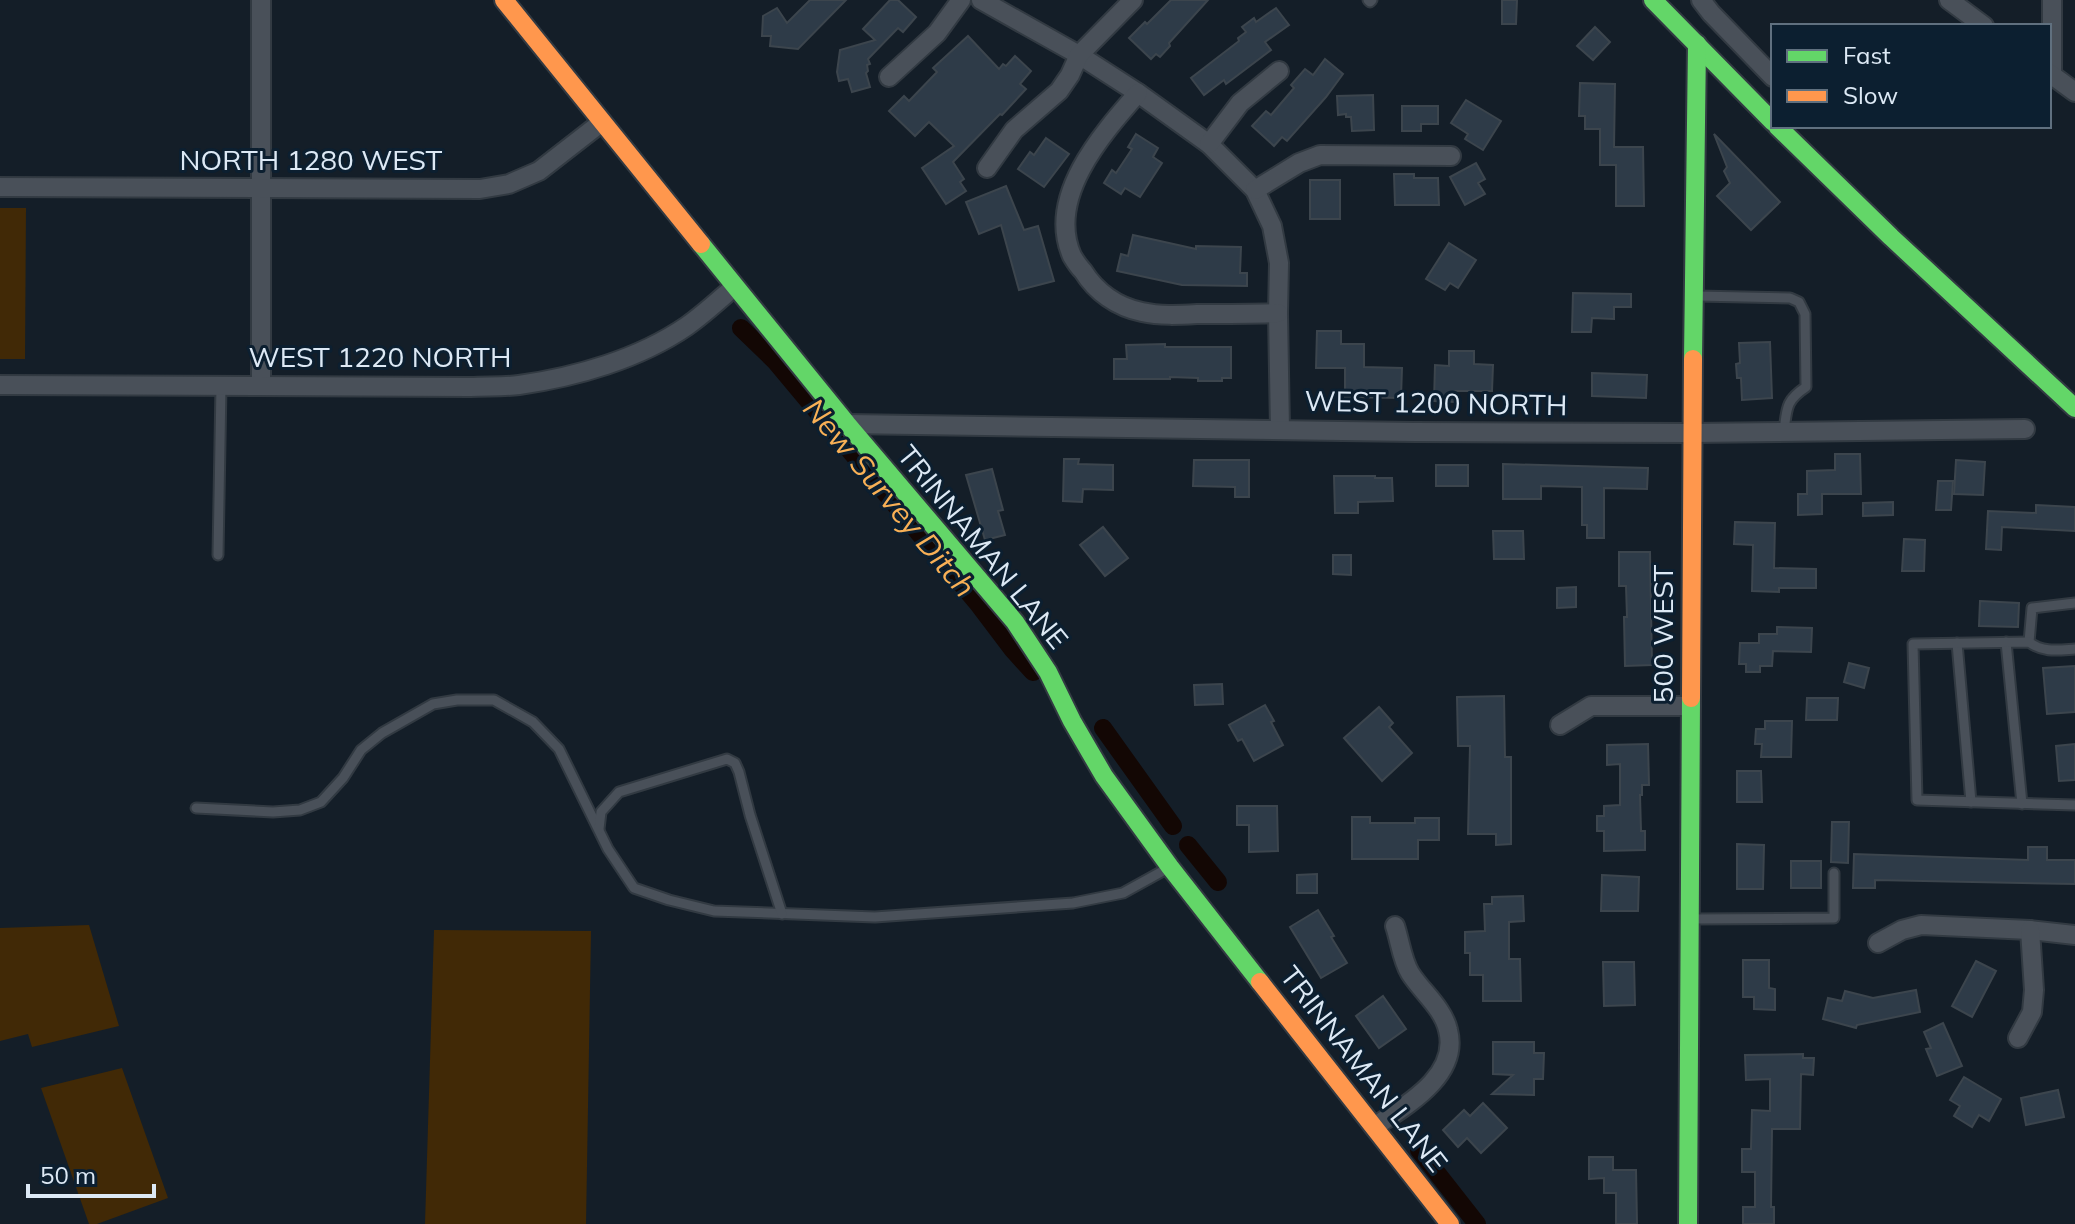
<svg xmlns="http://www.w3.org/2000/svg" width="2075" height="1224" font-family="Mulish,sans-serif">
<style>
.green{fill:#412906}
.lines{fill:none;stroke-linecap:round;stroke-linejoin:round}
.canal{stroke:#130704;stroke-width:18}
.building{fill:#2e3b48;stroke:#3c454d;stroke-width:2}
.lane-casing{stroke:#323a42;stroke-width:13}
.street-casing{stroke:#323a42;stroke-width:22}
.fast-casing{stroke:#323a42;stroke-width:22}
.slow-casing{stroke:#323a42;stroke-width:22}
.lane{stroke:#495059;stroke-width:9}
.street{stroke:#495059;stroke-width:18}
.fast{stroke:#63d668;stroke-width:18}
.slow{stroke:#ff974d;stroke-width:18}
.labels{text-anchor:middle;stroke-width:6;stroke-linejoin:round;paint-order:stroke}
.street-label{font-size:28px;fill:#dde9f5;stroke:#0c1f30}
.water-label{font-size:30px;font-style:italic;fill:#f8b056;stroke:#0c1f30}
</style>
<rect width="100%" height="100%" fill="#141e28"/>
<g class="green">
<path d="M0,208H26L25,359H0Z"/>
<path d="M89,925L119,1026L32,1047L28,1034L0,1041V928Z"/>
<path d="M434,930L591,931L586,1224H425Z"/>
<path d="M122,1068L168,1198L97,1224H89L41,1088Z"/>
</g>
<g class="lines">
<g class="canal">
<path d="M741,328L775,361L979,605L1013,650L1033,672"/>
<path d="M1103,728L1173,826"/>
<path d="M1188,845L1218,882"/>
<path d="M1419,1150L1477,1224"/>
</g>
</g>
<g class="building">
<path d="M810,0H846L798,49L770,46L771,36H762L763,16L777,8L787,23Z"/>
<path d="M890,0H898L916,17L903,32L898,28L868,59L870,64L867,65L868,71L866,73L870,87L852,92L848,79L839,81L837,72L840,50L875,40L863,29Z"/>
<path d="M1171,0H1208L1169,43L1170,46L1160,57L1156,54L1151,59L1129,38L1145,22L1147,24Z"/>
<path d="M1502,0H1517L1516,24H1502Z"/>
<path d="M1276,8L1289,25L1265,42L1271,50L1226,84L1224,80L1204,95L1191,78L1239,41L1238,38L1246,32L1242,27L1254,18L1256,22Z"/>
<path d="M1595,27L1610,42L1593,60L1577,46Z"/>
<path d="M968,36L999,69L1003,64L1006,66L1015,56L1031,71L1020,84L1026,89L1002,115L1000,114L953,162L964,179L960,182L966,191L946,204L922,168L954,146L929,122L915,136L889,111L904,96L909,101L937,72L933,68Z"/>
<path d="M1325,59L1343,74L1326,97L1287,141L1282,137L1274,146L1252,126L1266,111L1271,115L1294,88L1291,85L1305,69L1313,75Z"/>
<path d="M1580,83L1615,84L1614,147H1643L1644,206H1616V165H1600V129H1585V116H1579Z"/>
<path d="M1373,95L1374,130L1352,131L1351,117H1346V114L1338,115L1337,96Z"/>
<path d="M1466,100L1501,121L1483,150L1465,139L1468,134L1451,123Z"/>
<path d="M1402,106H1438V124H1421V131H1402Z"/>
<path d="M1136,134L1158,148L1153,157L1162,163L1140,197L1125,188L1121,194L1104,183L1112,170L1116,173L1132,149L1128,147Z"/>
<path d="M1714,134L1780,202L1751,230L1717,196L1730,183L1724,171L1727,167Z"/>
<path d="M1046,138L1069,154L1044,187L1018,169L1030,152L1034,155Z"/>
<path d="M1476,163L1485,179L1478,183L1485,194L1465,205L1450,177Z"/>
<path d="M1394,174H1414V178H1438L1439,205H1395Z"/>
<rect x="1310" y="180" width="30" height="39"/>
<path d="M1006,186L1024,230L1038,226L1054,281L1019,290L1001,225L979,234L966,202Z"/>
<path d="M1133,235L1196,249V246L1241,247L1240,273H1247V286L1182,285L1117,271L1121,254L1128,256Z"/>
<path d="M1449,243L1476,260L1458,288L1450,283L1445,290L1426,279Z"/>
<path d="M1573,293L1631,294V307H1614V319L1592,318L1591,332H1572Z"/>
<path d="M1317,331H1341V344H1364V367L1402,368L1401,398L1345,397V368H1316Z"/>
<path d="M1770,342L1772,398L1742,400L1741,378H1737L1736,364L1740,363L1739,343Z"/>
<path d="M1165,344V347H1231V378H1222V381H1198V378L1170,377V379H1114V359H1127L1126,345Z"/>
<path d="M1449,351H1474V364L1493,365L1492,391H1455L1454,402L1434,401L1435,365L1449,366Z"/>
<path d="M1592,373L1647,375L1646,398L1592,396Z"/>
<path d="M1835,454H1860L1861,494H1822V514L1798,515V494H1807V471L1835,470Z"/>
<path d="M1064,459H1079L1078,464L1113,465V490L1083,489L1082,502L1063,501Z"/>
<path d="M1194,460H1249V497H1235V487L1193,486Z"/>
<path d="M1956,460L1985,462L1983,495L1954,494Z"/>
<path d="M1503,464L1648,468L1647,489L1604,488V538H1587V525H1582V487L1541,486V499H1503Z"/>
<rect x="1436" y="465" width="32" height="21"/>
<path d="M992,469L1003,510L998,511L1005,535L985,540L966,475Z"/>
<path d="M1334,476H1375V478H1392L1393,501L1358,502V513H1335Z"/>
<path d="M1938,481H1953L1951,510H1936Z"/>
<path d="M1893,502V515L1863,516V503Z"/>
<path d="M2036,505L2075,507V531L2002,527L2001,550L1986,549L1988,511L2036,513Z"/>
<path d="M1735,522L1775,523L1774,568L1816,569V588H1779V592L1752,591L1753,545L1734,544Z"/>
<path d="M1103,527L1128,558L1105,576L1080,545Z"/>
<path d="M1493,531H1523L1524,559H1494Z"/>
<path d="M1904,539L1925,540L1924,571H1902Z"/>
<path d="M1619,552H1650L1652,665L1625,666L1624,617H1627L1626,586H1619Z"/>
<path d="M1333,555H1351V575L1333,574Z"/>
<path d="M1576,587V607L1557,608V588Z"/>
<path d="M1980,601L2019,603L2018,627L1979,626Z"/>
<path d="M1777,627L1812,628L1811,652L1773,651L1772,666H1760V672H1746V664H1739L1740,643H1759V634H1777Z"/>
<path d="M1849,663L1869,668L1864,688L1844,682Z"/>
<path d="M2075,666V712L2047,714L2043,668Z"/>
<path d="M1222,684L1223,704L1195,705L1194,685Z"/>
<path d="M1504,696L1505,757H1511V844L1496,845V834H1468L1470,746H1458L1457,697Z"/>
<path d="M1807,698H1838L1837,720H1806Z"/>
<path d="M1265,705L1274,721L1271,722L1283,745L1254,761L1242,739L1238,741L1229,725Z"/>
<path d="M1379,707L1393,723L1389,727L1412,753L1382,781L1344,738Z"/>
<path d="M1765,721H1792L1791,757H1761L1762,744H1755L1756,729H1765Z"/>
<path d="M1648,744L1649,785H1642V795H1640L1641,831H1645V850L1604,851V831H1597V816H1604V806L1620,805V764L1607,765V745Z"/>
<path d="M2075,744V780L2059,781L2056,746Z"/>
<path d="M1737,771H1761L1762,802H1737Z"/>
<path d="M1237,806H1277L1278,851L1249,852V825H1237Z"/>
<path d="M1352,817H1370V823H1415V818H1439V840H1418V859H1352Z"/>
<path d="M1832,822H1849L1848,863L1831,862Z"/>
<path d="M1737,844L1764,845L1763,889H1737Z"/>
<path d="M2028,847H2047V860H2075V884L1875,880V888H1853L1854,854L2028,860Z"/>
<rect x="1791" y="861" width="30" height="27"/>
<path d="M1317,874V893H1297V875Z"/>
<path d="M1602,875L1639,877L1638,911H1601Z"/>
<path d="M1523,896L1524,921L1509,922V959H1520L1521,1001H1483V975H1470V953H1465V932L1485,931L1484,904H1492V897Z"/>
<path d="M1318,910L1334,936L1331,937L1347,963L1321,978L1290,927Z"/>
<path d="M1743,960H1769V988L1775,989V1010L1754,1009V997H1743Z"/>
<path d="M1976,961L1996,971L1972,1017L1952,1006Z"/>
<path d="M1603,962H1634L1635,1005L1604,1006Z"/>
<path d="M1916,990L1920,1012L1857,1025L1856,1028L1823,1019L1828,998L1842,1001L1845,991L1873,998Z"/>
<path d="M1383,996L1406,1029L1379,1048L1356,1016Z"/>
<path d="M1943,1023L1962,1066L1937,1076L1926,1049L1931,1048L1924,1032Z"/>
<path d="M1493,1042H1534V1053H1544L1543,1079H1534V1095L1492,1094L1513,1075L1493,1074Z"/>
<path d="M1803,1054V1058H1814L1813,1075L1801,1074L1800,1129H1772L1771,1207H1774V1224H1743V1207H1755V1172H1742V1149H1751L1752,1110L1770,1111V1079L1746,1080L1745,1055Z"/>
<path d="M1964,1077L2001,1099L1989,1121L1979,1115L1972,1127L1954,1116L1960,1106L1950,1100Z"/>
<path d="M2058,1090L2064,1117L2026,1125L2021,1098Z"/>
<path d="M1483,1103L1507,1128L1481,1153L1467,1138L1458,1147L1443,1130L1464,1110L1470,1116Z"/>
<path d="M1589,1157H1613V1170H1636L1637,1224H1616V1193H1604V1178L1589,1179Z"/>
</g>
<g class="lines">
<g class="lane-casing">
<g id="lane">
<path d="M1368,0L1370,2L1372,0"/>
<path d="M1697,296L1790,298L1799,302L1805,314L1806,387C1785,401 1787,409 1784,431"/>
<path d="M218,555L221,386"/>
<path d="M2006,642L2022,804"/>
<path d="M2029,642L2032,608L2075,603"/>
<path d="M1957,643L1971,802"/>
<path d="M2075,649C2059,650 2043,653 2029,642L1913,644L1917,800L2075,805"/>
<path d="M196,808L273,812L300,810L321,802L343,778L361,750L382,733L433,704L457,700H494L533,722L559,749L608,849L634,888L669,900L714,911L875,917L1073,903L1123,893L1170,867"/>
<path d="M599,829L601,812L619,792L727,759L735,763L739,772L750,815L782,914"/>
<path d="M1693,919L1834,918V873"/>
</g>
</g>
<g class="street-casing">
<g id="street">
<path d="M261,0V386"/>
<path d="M981,0L1079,55L1138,93L1209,144L1255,190L1272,226L1279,263L1278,313L1280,430"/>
<path d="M1701,0L1711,13L1773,77"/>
<path d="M1949,0L1984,26"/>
<path d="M2052,0V75"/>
<path d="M2049,73L2075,92"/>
<path d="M889,77L937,33L961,0"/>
<path d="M1138,93C1102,134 1046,197 1072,256C1075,261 1079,267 1083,271C1096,292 1117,307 1142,312C1160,316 1179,315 1197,314C1224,314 1251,314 1278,313"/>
<path d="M1209,144L1240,103L1279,71"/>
<path d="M987,168L1014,130L1059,91L1070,75L1079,55L1133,0"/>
<path d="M0,187L480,189L509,184L539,171L602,122"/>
<path d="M1255,190L1299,163L1320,155L1451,156"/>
<path d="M0,385L470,387C486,386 503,387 519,385C576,377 639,359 687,326C704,314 719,300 734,287"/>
<path d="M847,424L1414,432L1692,433L2025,429"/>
<path d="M1560,725L1591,706H1691"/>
<path d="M1878,943L1902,930L1921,925L2030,930L2075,935"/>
<path d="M2018,1038L2032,1012L2034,990L2030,930"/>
<path d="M1374,1127C1405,1106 1460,1076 1448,1030C1443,1008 1422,992 1410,973C1402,960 1400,941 1395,926"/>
</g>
</g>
<g class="fast-casing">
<g id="fast">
<path d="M1653,0L1773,122"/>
<path d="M1777,126L1891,237L2075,408"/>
<path d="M701,244L847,424L1015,622L1048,672L1072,721L1104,776L1170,867L1260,982"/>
<path d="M1693,359L1697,44"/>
<path d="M1688,1224L1691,698"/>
</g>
</g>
<g class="slow-casing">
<g id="slow">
<path d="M504,0L701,244"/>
<path d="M1691,698L1693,359"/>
<path d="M1260,982L1450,1224"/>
</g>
</g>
<use href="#lane" class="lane"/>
<use href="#street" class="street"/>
<use href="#fast" class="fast"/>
<use href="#slow" class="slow"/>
</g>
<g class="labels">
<g class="street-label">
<text x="311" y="170">NORTH 1280 WEST</text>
<text x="380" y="367">WEST 1220 NORTH</text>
<text transform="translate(1436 403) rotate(1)" y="10">WEST 1200 NORTH</text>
<text transform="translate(983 547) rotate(51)" y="10">TRINNAMAN LANE</text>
<text transform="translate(1663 634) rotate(-90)" y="10">500 WEST</text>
<text transform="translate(1364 1069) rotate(52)" y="10">TRINNAMAN LANE</text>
</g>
<g class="water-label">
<text transform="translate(889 498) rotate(50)" y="10">New Survey Ditch</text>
</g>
</g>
<rect x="1771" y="24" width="280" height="104" fill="#0c1f30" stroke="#60707f" stroke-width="2"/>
<rect x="1787" y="50" width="40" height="12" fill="#63d668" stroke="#60707f" stroke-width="2"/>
<text x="1843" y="64" font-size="24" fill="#dde9f5">Fast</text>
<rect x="1787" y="90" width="40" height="12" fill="#ff974d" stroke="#60707f" stroke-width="2"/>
<text x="1843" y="104" font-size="24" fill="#dde9f5">Slow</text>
<path d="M28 1184v12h126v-12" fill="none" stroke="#dde9f5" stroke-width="4"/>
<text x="40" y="1184" font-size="24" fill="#dde9f5" stroke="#0c1f30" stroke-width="6" paint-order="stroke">50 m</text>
</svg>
